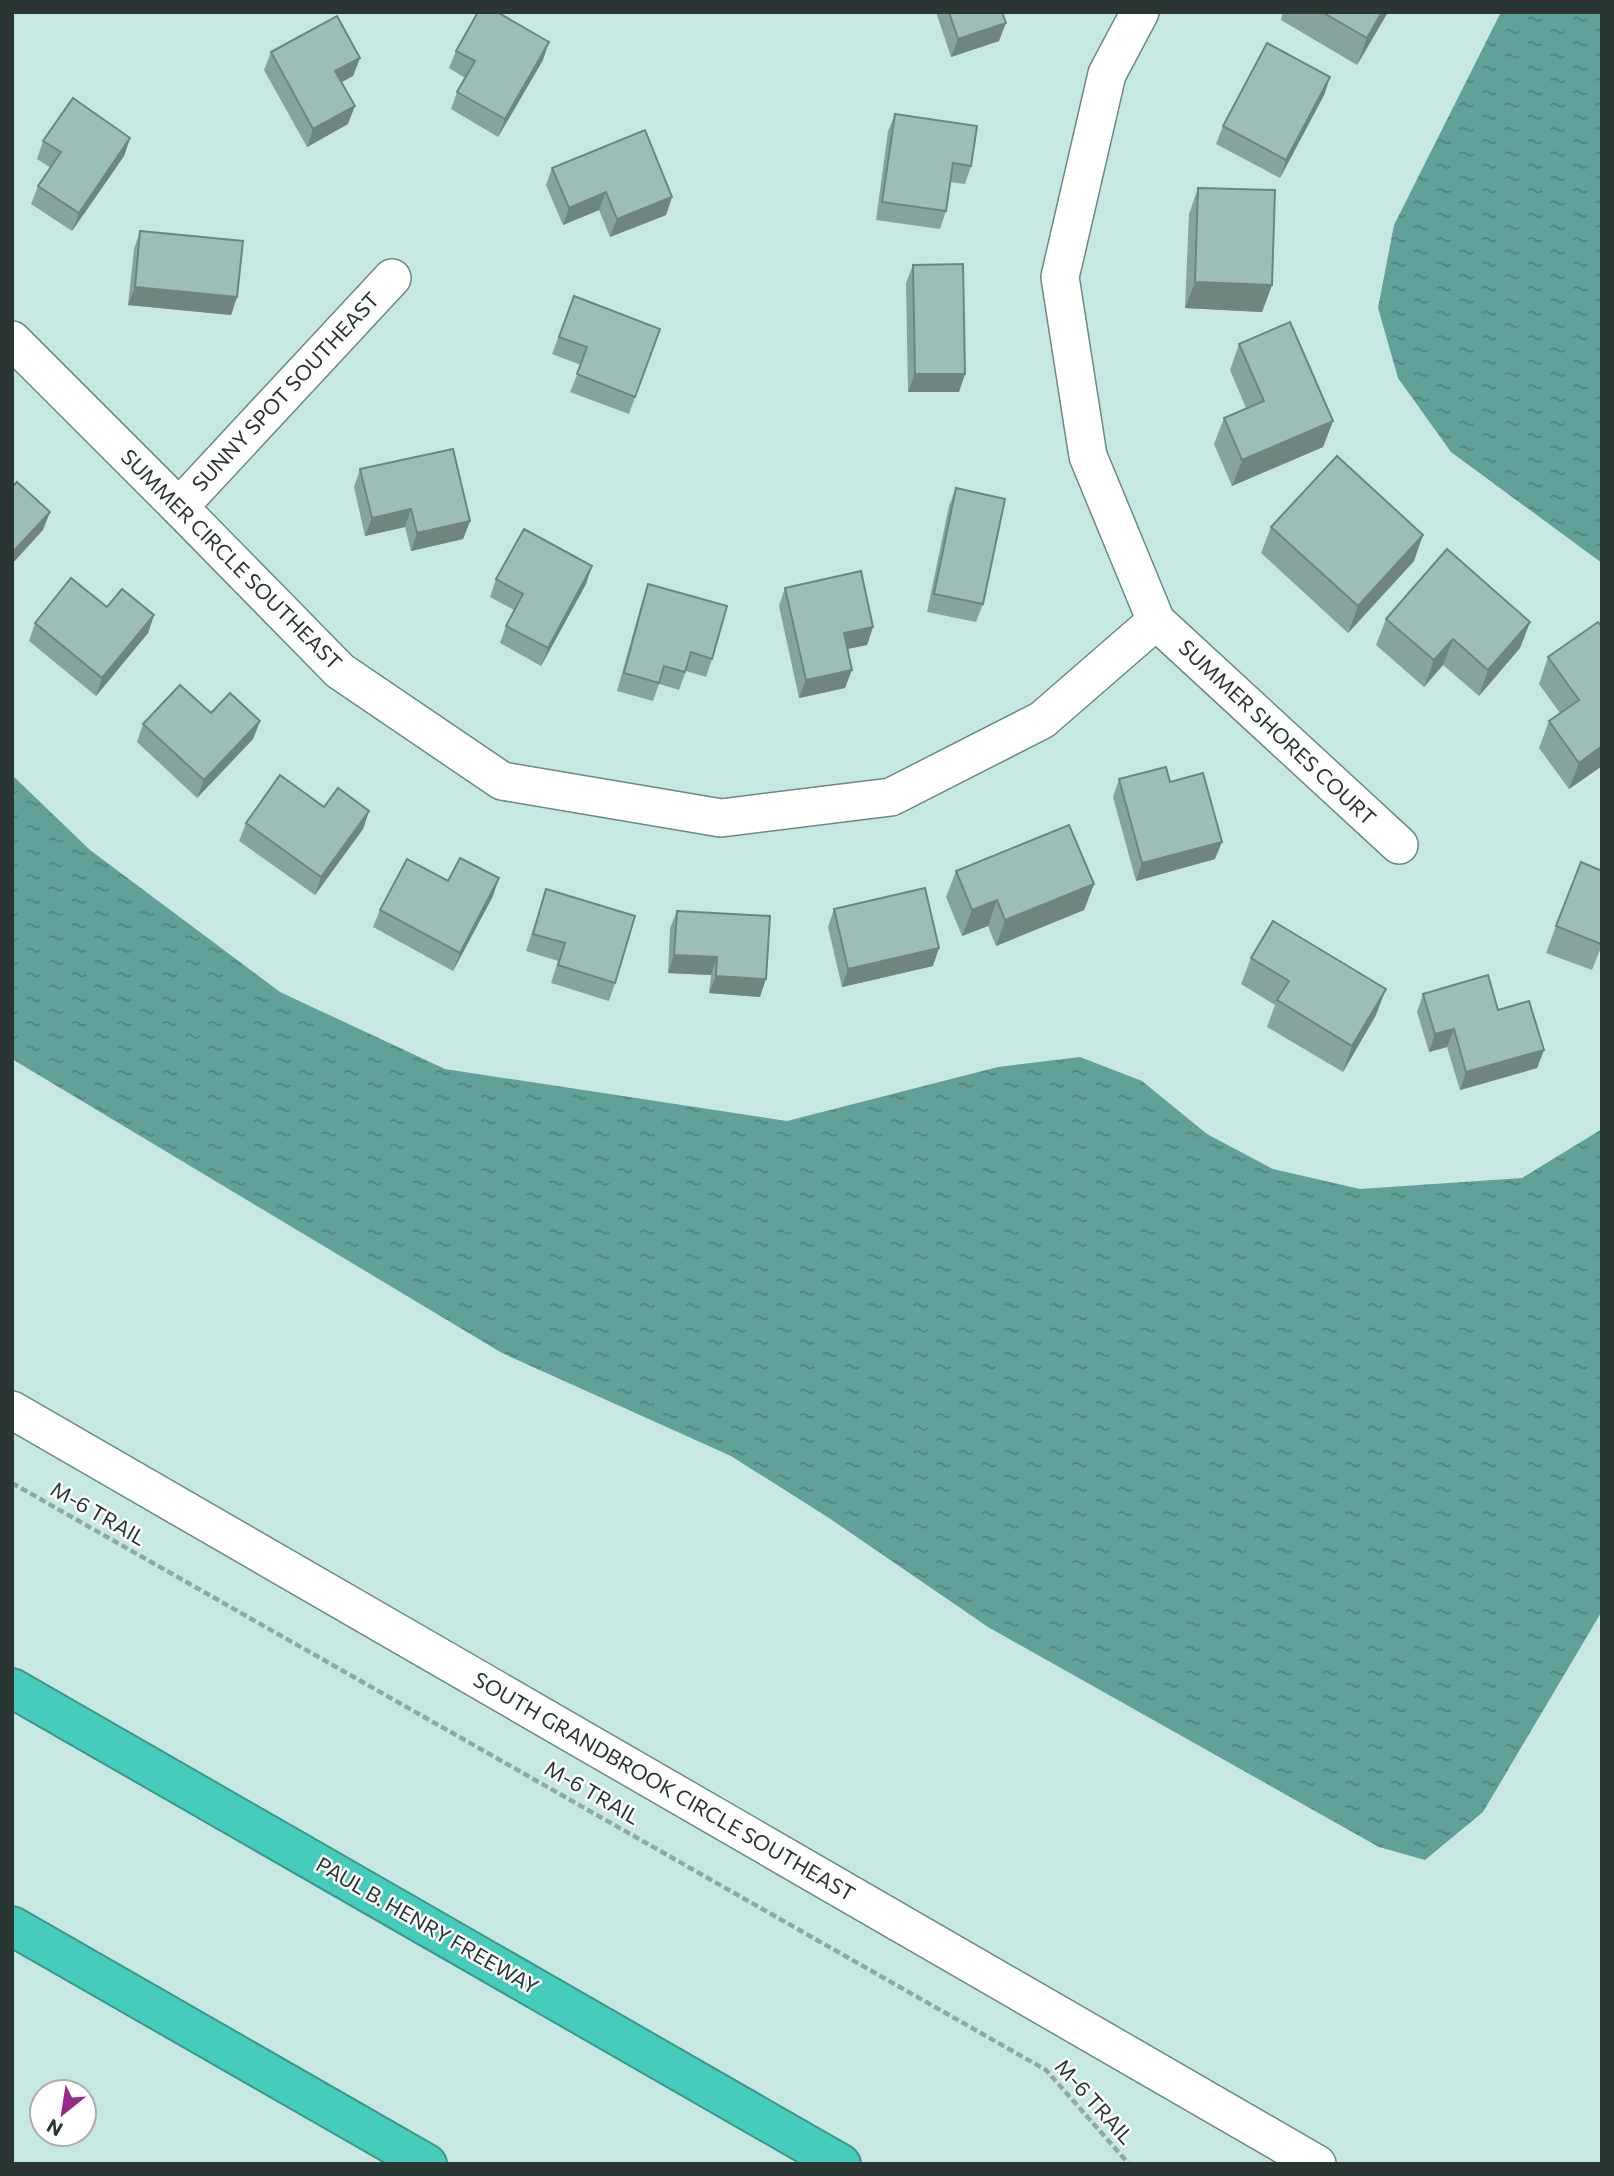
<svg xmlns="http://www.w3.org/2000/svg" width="1614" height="2176" font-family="Commissioner,sans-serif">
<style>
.water{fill:url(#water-ripples)}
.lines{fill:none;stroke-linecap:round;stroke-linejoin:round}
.street-casing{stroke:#6b8a84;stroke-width:40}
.highway-casing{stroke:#3c988b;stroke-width:42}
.path{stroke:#8fa9a4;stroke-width:4.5;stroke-dasharray:7 3.5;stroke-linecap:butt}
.street{stroke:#fff;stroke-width:37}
.highway{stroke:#46ccba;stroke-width:38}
.wall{fill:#87a39d}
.shaded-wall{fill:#6e8580}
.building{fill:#9dbeb7;stroke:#6e8580;stroke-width:2}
.labels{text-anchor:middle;stroke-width:5;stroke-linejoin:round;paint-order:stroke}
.street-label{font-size:21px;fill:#293634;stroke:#fff}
</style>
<defs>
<pattern id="water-ripples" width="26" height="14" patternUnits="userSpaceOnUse" patternTransform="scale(1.75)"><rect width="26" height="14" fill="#62a197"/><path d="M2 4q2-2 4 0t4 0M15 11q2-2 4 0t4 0" fill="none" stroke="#51847c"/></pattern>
</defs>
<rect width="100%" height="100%" fill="#c7e8e2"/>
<g class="water">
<path d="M1501,12H1602V563L1451,452L1398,378L1378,308L1394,225Z"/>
<path d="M12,775L90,850L280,992L445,1069L787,1121L998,1067L1080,1057L1142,1081L1207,1134L1273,1169L1360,1189L1522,1178L1602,1129V1611L1483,1812L1425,1860L1379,1847L988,1627L829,1518L731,1456L502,1353L12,1059Z"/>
</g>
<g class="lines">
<g class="street-casing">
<g id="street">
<path d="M1140,12L1107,74L1060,277L1088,456L1156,621L1399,845"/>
<path d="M12,340L179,507L340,671L502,781L721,818L891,797L1042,720L1156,621"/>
<path d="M179,507L392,278"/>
<path d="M12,1410L1317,2164"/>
</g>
</g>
<g class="highway-casing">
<g id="highway">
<path d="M12,1688L841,2164"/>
<path d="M12,1926L427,2164"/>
</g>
</g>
<path class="path" d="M12,1483L1046,2070L1129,2164"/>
<use href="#street" class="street"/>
<use href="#highway" class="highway"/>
</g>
<g class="wall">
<path d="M936,12H1002L999,41L951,57Z"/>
<path d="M1283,12H1388L1357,65L1281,20Z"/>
<path d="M456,51L543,60L498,137L451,109L457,92L465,78L449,68Z"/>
<path d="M271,52L360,58L353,76L341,82L348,124L307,147L264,70Z"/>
<path d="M1330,77L1324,95L1280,178L1216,144L1223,126Z"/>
<path d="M895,114L971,166L965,184L950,182L946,211L940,229L876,220L888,131Z"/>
<path d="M130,138L124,156L72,231L31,204L38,186L51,168L37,159L43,141Z"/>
<path d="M552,168L672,197L666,215L610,237L599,210L563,225L546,185Z"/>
<path d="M1198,188L1272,285L1262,312L1185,308L1189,214Z"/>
<path d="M140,231L237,297L231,315L128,305L134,249Z"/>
<path d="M913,265L965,374L959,392H908L906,283Z"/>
<path d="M574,296L660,329L629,414L570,392L581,365L552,354Z"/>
<path d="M1239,344L1333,421L1323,447L1232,486L1214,444L1224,418L1246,408L1230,370Z"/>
<path d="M360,469L470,521L463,539L411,551L405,527L365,536L354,487Z"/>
<path d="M956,488L983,604L976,622L927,612L949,506Z"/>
<path d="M1271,527L1414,561L1348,633L1261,553Z"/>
<path d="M496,579L586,584L541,666L500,643L506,626L514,610L490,597Z"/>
<path d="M648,584L712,659L706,677L686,671L679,690L659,684L653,701L617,691L642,602Z"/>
<path d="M785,588L873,627L867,645L847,649L845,688L799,698L779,606Z"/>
<path d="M107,607L154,615L148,633L96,696L29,641L35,623Z"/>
<path d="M1386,619L1530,622L1520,648L1479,696L1443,665L1424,687L1376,645Z"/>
<path d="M1602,627V766L1569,789L1539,748L1549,721L1560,713L1539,684L1548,657Z"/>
<path d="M211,713L260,721L253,739L197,798L137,742L143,724Z"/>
<path d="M1119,779L1170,782L1215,859L1136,881L1113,797Z"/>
<path d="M324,807L369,811L363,829L315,895L239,841L246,823Z"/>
<path d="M956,871L1094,884L1084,910L996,946L988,926L962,936L946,897Z"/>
<path d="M1602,871V945L1592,970L1546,953L1556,926Z"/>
<path d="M448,881L493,896L453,971L373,927L380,910Z"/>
<path d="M546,889L615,983L609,1001L551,983L558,961L526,951Z"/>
<path d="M834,909L933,966L842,987L828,927Z"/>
<path d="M677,911L760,997L709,993L711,975L668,973L670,928Z"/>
<path d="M1251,958L1376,1015L1343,1072L1267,1027L1275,1005L1241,984Z"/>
<path d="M1423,994L1498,1010L1544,1050L1537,1068L1460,1090L1447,1047L1429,1052L1417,1012Z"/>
</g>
<g class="shaded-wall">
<path d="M1382,12H1388L1357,65L1367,38Z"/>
<path d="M1006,23L999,41L951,57L958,39Z"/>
<path d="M549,42L543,60L498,137L505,119Z"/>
<path d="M360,58L353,76L329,89L335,71Z"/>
<path d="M1330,77L1324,95L1280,178L1286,160Z"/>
<path d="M355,106L348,124L307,147L313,129Z"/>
<path d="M130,138L124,156L72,231L79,213Z"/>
<path d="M606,192L599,210L563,225L569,208Z"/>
<path d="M672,197L666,215L610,237L617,219Z"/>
<path d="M1195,282L1272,285L1262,312L1185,308Z"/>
<path d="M135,287L237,297L231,315L128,305Z"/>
<path d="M915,374H965L959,392H908Z"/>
<path d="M1333,421L1323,447L1232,486L1242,460Z"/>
<path d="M411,509L405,527L365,536L372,518Z"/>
<path d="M50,512L43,530L12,564V553Z"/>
<path d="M470,521L463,539L411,551L417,533Z"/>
<path d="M1423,535L1414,561L1348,633L1358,606Z"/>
<path d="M592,566L586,584L541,666L548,648Z"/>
<path d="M154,615L148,633L96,696L102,678Z"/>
<path d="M1530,622L1520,648L1479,696L1488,670Z"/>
<path d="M873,627L867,645L837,651L844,633Z"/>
<path d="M1453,639L1443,665L1424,687L1434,660Z"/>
<path d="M852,670L845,688L799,698L806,680Z"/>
<path d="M260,721L253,739L197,798L204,780Z"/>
<path d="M1602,746V766L1569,789L1579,763Z"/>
<path d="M369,811L363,829L315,895L321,877Z"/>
<path d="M1222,842L1215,859L1136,881L1142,863Z"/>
<path d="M499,878L493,896L453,971L460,953Z"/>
<path d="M1094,884L1084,910L996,946L1005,920Z"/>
<path d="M997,900L988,926L962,936L972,910Z"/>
<path d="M939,948L933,966L842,987L848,969Z"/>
<path d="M674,955L717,957L711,975L668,973Z"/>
<path d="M716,976L766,979L760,997L709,993Z"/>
<path d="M1386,989L1376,1015L1343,1072L1352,1046Z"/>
<path d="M1454,1029L1447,1047L1429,1052L1435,1034Z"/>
<path d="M1544,1050L1537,1068L1460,1090L1466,1072Z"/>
</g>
<g class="building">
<path d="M478,12H497L549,42L505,119L457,92L475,61L456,51Z"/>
<path d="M949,12H1002L1006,23L958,39Z"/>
<path d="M1322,12H1382L1367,38Z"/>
<path d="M337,16L360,58L335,71L355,106L313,129L271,52Z"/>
<path d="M1267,43L1330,77L1286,160L1223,126Z"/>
<path d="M73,98L130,138L79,213L38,186L61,152L43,141Z"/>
<path d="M895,114L977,126L971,166L953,163L946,211L882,202Z"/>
<path d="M645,130L672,197L617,219L606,192L569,208L552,168Z"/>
<path d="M1198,188L1275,190L1272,285L1195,282Z"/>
<path d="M140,231L243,241L237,297L135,287Z"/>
<path d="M963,264L965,374H915L913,265Z"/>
<path d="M574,296L660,329L635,397L577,374L587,347L559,337Z"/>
<path d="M1290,322L1333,421L1242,460L1224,418L1264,401L1239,344Z"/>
<path d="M453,449L470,521L417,533L411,509L372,518L360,469Z"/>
<path d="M1337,456L1423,535L1358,606L1271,527Z"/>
<path d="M17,482L50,512L12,553V487Z"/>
<path d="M956,488L1005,499L983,604L934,594Z"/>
<path d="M524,529L592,566L548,648L506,626L523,594L496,579Z"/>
<path d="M1447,549L1530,622L1488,670L1453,639L1434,660L1386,619Z"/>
<path d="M861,571L873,627L844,633L852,670L806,680L785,588Z"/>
<path d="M71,578L107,607L122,589L154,615L102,678L35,623Z"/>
<path d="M648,584L727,606L712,659L691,652L685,672L664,666L659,683L624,673Z"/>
<path d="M1598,622L1602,627V746L1579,763L1549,721L1579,700L1548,657Z"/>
<path d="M180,685L211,713L230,693L260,721L204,780L143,724Z"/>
<path d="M1166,767L1170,782L1203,773L1222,842L1142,863L1119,779Z"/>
<path d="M280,775L324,807L338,788L369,811L321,877L246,823Z"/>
<path d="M1069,825L1094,884L1005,920L997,900L972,910L956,871Z"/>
<path d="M460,858L499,878L460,953L380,910L407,859L448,881Z"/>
<path d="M1581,862L1602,871L1601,944L1556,926Z"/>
<path d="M925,888L939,948L848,969L834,909Z"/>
<path d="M546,889L635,916L615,983L558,965L565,943L533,934Z"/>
<path d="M677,911L770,916L766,979L716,976L717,957L674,955Z"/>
<path d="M1273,921L1386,989L1352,1046L1277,1000L1289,981L1251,958Z"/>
<path d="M1488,975L1498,1010L1529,1001L1544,1050L1466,1072L1454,1029L1435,1034L1423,994Z"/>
</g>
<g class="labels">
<g class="street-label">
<text transform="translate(286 392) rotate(-47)" y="7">SUNNY SPOT SOUTHEAST</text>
<text transform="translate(231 560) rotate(45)" y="7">SUMMER CIRCLE SOUTHEAST</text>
<text transform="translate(1277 733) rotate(43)" y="7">SUMMER SHORES COURT</text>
<text transform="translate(98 1514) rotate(30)" y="7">M-6 TRAIL</text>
<text transform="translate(664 1787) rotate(30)" y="7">SOUTH GRANDBROOK CIRCLE SOUTHEAST</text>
<text transform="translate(592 1793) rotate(30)" y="7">M-6 TRAIL</text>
<text transform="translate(427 1926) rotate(30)" y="7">PAUL B. HENRY FREEWAY</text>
<text transform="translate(1094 2102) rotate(48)" y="7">M-6 TRAIL</text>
</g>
</g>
<rect width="1614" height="2176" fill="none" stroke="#293634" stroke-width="28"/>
<g transform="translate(63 2113) rotate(210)"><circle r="33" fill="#ffffff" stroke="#a9afae" stroke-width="2"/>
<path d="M0-5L12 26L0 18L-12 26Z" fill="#972b8c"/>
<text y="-10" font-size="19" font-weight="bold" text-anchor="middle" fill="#293634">N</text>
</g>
</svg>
